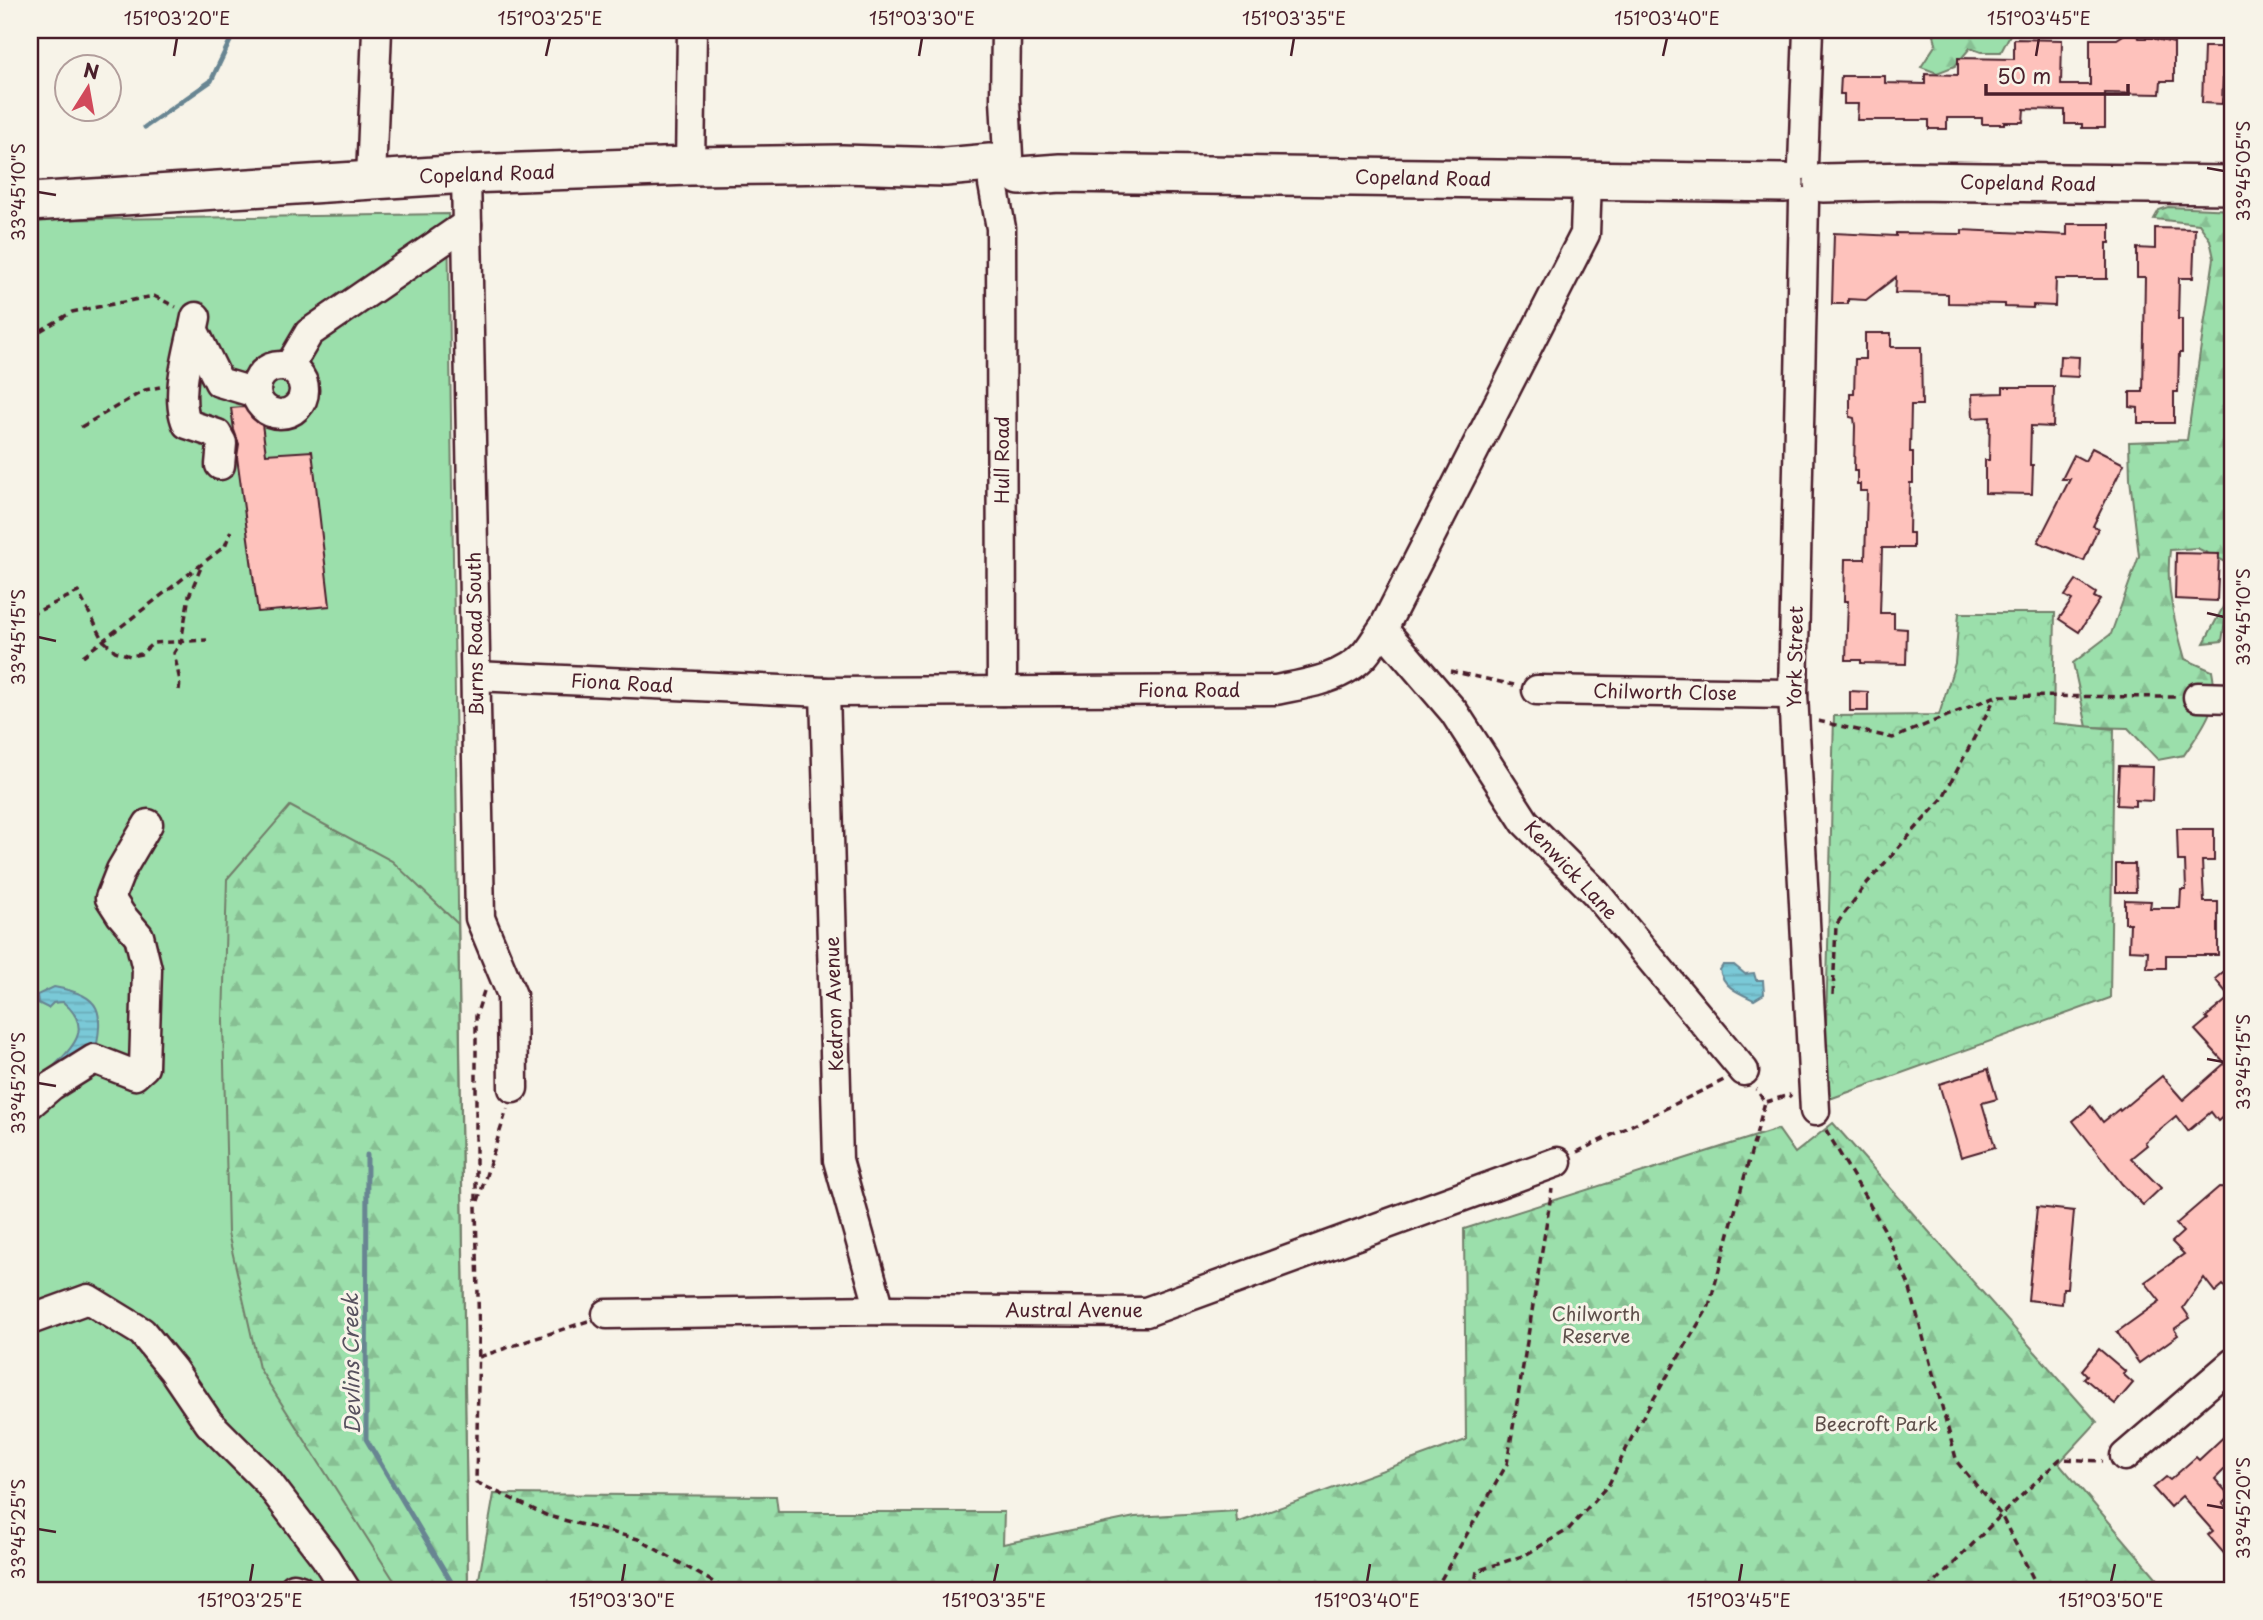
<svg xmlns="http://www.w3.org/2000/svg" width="2263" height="1620" font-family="'Playpen Sans',sans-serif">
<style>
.grass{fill:#9bdfab;stroke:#727f6b;stroke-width:2}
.forest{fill:url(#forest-firs);stroke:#727f6b;stroke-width:2}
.park{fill:url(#park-crowns);stroke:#727f6b;stroke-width:2}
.water{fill:url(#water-rules);stroke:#678592;stroke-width:2}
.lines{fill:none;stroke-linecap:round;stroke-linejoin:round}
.stream{stroke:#678592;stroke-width:5}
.building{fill:#fec2bc;stroke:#4a1f2b;stroke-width:2}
.minor-casing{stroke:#4a1f2b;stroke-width:33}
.major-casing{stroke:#4a1f2b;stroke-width:42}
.path{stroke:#4a1f2b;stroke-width:3.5;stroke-dasharray:7 5;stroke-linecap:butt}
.minor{stroke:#f7f3e8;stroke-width:28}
.major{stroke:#f7f3e8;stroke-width:37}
.ticks{fill:none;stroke:#4a1f2b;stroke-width:2.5}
.labels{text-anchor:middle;stroke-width:6;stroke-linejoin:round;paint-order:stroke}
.street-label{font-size:19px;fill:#4a1f2b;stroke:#f7f3e8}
.park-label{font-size:19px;fill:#5e4f4b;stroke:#f7f3e8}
.water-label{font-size:21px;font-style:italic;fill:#58525f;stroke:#f7f3e8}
.neatline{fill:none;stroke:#4a1f2b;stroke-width:2.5}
.ticks-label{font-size:18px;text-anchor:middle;fill:#4a1f2b}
</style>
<defs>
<pattern id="forest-firs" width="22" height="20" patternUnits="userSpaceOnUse" patternTransform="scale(1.75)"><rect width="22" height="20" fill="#9bdfab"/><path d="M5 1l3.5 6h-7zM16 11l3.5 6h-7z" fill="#87bf93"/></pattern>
<pattern id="park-crowns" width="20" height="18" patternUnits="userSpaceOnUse" patternTransform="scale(1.75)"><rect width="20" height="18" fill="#9bdfab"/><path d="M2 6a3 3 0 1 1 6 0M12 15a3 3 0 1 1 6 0" fill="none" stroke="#87bf93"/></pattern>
<pattern id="water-rules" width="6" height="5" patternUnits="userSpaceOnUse" patternTransform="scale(1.75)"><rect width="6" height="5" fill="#7ac9d7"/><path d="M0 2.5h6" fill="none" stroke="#6bacb9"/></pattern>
</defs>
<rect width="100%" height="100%" fill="#f7f3e8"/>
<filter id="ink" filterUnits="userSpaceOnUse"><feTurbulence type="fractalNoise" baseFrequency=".0143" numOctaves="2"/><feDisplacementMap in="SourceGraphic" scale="14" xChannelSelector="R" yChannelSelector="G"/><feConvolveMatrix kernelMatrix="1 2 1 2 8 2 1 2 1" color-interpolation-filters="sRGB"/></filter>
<g filter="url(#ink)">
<path class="grass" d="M448,214L468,1590H30V220Z"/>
<g class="forest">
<path d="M1933,30H2018L2012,31L2001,52H1981L1970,48L1955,66L1937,73L1921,67L1936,44Z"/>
<path d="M2168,207L2233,210V612L2226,615L2222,641L2204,643L2230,594L2226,562L2197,548L2170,550C2165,588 2175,623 2185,659L2212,671C2220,708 2204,725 2184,755L2158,760L2128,728L2087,727L2073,663L2111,634L2139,556L2130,479L2129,442L2187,440L2214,258L2210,240L2199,224L2154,219L2159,210Z"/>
<path d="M290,806L392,861L458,924L468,1590H400L259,1368L228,1233L223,1021L227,879Z"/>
<path d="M1833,1123L2097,1422L2059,1463L2167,1590H477L494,1494L776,1496L778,1512H1004L1003,1544L1135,1517L1236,1511L1237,1523L1466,1440L1464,1229L1778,1129L1795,1153Z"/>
</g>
<path class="park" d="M1959,613H2055L2053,723L2114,729L2110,998L1824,1101L1834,716L1939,715L1955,663Z"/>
<g class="water">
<path d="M1723,965H1734L1745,974L1754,973L1756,980H1763L1764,994L1754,1000C1739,993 1723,987 1720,970Z"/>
<path d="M54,987C104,996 103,1011 95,1056L60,1077L54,1066C76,1045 92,1026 63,1002L53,1003L48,1008L38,1003L37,995Z"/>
</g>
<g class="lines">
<g class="stream">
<path d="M145,127L211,81L230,41L231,30"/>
<path d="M367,1155L366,1439L456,1590"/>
</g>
</g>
<g class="building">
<path d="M2128,32L2134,33L2139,38H2155V39L2174,43V81H2161L2160,94L2105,93V128H2082V124H2065V110L2024,109L2023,122H2004V124H1982V118H1947V129H1929V120H1857L1858,104H1844V94H1840L1841,76H1885V83L1925,84V74L1958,75V58L2014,59V39L2062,40L2061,85H2090V39H2117Z"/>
<path d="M2204,47H2224L2222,104L2202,103Z"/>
<path d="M2067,224H2110V243H2107V279H2056L2055,306L2033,305V308L2005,307V304L1948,303V294L1895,293L1896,277L1866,300L1848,299V304H1832L1834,233L1896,236V233L1962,234V230L2067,235Z"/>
<path d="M2155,228L2195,229L2193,278H2179L2178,319H2182V353H2179L2178,392H2174V423H2138V408L2130,407V392H2143L2145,277H2137V248L2155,249Z"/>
<path d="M1865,333H1891V347H1921L1922,405H1911L1910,452H1913V483H1910L1909,533H1913V548H1882L1880,613H1894V628L1907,629L1906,664L1861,663V660H1846L1848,601H1844L1845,559H1865L1867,491H1860V484H1857V471H1854L1855,426L1854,418L1850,417V394H1854L1855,359H1865Z"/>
<path d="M2060,356L2079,357L2078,377L2059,376Z"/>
<path d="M2003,387H2054L2053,427L2031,426L2030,465H2033L2032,494L1985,493V460H1989L1990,417L1973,418L1972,394L2003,393Z"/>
<path d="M243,407L260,409L266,454L312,451L330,606L258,612L237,457L239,444L234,430L231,408Z"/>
<path d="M2092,448L2124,464L2093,526L2098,528L2084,561L2038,542L2070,479H2062L2074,455L2085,461Z"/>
<path d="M2176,553L2219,554L2217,601L2175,599Z"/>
<path d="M2076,580L2096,593L2094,597L2100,600L2079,632L2059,619L2072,600L2065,596Z"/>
<path d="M1850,691L1868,692V711H1850Z"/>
<path d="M2119,766L2153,767L2152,801L2135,800V806L2117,805Z"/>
<path d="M2177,829H2214V861H2202L2204,902H2218V955H2166V968H2147L2148,951L2129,950L2130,923H2125V900L2151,901L2150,908H2180L2181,890H2186L2185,861H2178Z"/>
<path d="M2116,864H2135L2136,892H2116Z"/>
<path d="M2233,963V1108L2218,1121L2211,1112L2188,1131L2176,1116L2145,1142L2147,1145L2131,1158L2161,1188L2143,1205L2122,1184L2073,1121L2091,1106L2103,1122L2119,1109L2120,1111L2162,1076L2183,1100L2225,1063L2195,1030L2208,1019L2206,1017L2230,997L2215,979Z"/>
<path d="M1988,1069L1997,1099L1982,1103L1995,1147L1961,1157L1939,1084Z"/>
<path d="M2219,1187L2233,1188V1297L2223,1285L2215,1292L2204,1278L2183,1308L2190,1318L2174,1329L2178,1335L2139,1363L2117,1332L2160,1301L2145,1282L2184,1254L2172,1242L2183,1232L2176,1224Z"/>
<path d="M2037,1207L2074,1211L2067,1288H2063L2062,1304L2028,1300Z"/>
<path d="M2099,1349L2126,1372L2123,1374L2133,1383L2115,1404L2084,1378L2087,1375L2082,1370Z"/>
<path d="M2233,1428V1461L2215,1479L2231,1497L2223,1503L2233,1515V1564L2208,1535L2213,1531L2182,1496L2170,1507L2153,1488L2166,1477L2170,1480L2196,1457L2199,1460Z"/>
</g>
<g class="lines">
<g class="minor-casing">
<g id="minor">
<path d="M1006,30L1005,99L1008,156"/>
<path d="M1803,165L1808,30"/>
<path d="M690,166L692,30"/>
<path d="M466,174L480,918L512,995L513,1088"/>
<path d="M371,179L377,30"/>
<path d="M993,184L1001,228L1002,691"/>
<path d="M1804,202L1793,694L1815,1111"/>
<path d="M196,317C190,348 174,395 187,424L217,434L222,443L220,465"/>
<path d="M194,331L219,382L256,393"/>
<circle cx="280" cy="390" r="24"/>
<path d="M289,367L309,333L467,224"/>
<path d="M1384,627L1388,635L1454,712L1525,822L1595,892L1744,1071"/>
<path d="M476,676L825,692L1275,690C1306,684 1343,679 1365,654C1372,646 1378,635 1384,627L1585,234L1587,180"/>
<path d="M1537,690L1793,694"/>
<path d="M825,692L838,1160L880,1310"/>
<path d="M2198,697L2233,698"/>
<path d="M30,1104L51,1086L94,1059L135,1075L144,1067L147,969L139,936L121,915L110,898L121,870L148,824"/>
<path d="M607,1314L880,1310L1146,1312L1557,1162"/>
<path d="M30,1320L88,1299L142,1332L173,1370L209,1423L267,1481L325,1557L346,1590"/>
<path d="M2125,1456L2233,1363"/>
<path d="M294,1588L300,1590"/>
</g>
</g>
<g class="major-casing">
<g id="major">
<path d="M1020,176L1060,173L1785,183"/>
<path d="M1823,183L1911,181L2233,185"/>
<path d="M30,202L466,174L690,166L842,164L945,167L990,163"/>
</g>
</g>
<g class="path">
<path d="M30,337L72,312L154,296L176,307"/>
<path d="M81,427L145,390L160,387"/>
<path d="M30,615L78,592L104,641L115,651L130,656L141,654L153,643L207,640"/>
<path d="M83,656L225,546L231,531"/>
<path d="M1450,671L1514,685"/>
<path d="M179,690L180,681L174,653L181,642L189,596L202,565"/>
<path d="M1818,721L1893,738L1996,696L2175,697"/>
<path d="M484,991L476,1016V1207L479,1339L476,1482L548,1516L638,1539L727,1590"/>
<path d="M1833,995L1836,925L1867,883L1942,799L1995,698"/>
<path d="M1766,1102L1789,1095L1791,1097"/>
<path d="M1826,1130L1884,1229L1909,1285L1957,1462L2001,1515L2039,1590"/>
<path d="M1577,1152L1724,1080"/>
<path d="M478,1201L507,1109"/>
<path d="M479,1357L588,1321"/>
<path d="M1435,1590L1507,1464L1552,1189"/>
<path d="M1474,1590L1477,1571L1525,1555L1568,1530L1609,1484L1638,1425L1709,1306L1765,1102L1756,1089"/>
<path d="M1928,1590L2001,1515L2060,1459L2103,1461"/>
</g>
<use href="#minor" class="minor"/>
<use href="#major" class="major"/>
</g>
</g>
<path class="ticks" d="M174,56L177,38M546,56L550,38M919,56L922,38M1291,56L1294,38M1663,56L1667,38M2036,56L2039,38M2207,168L2224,171M38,192L56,195M2207,613L2224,617M38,637L56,641M2207,1059L2224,1062M38,1083L56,1086M2207,1505L2224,1508M38,1529L56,1532M250,1582L253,1564M622,1582L625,1564M994,1582L998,1564M1367,1582L1370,1564M1739,1582L1742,1564M2111,1582L2115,1564"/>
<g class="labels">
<g class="street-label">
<text transform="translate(487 174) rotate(-2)" y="7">Copeland Road</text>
<text transform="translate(1423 178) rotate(1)" y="7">Copeland Road</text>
<text transform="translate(2028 183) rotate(1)" y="7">Copeland Road</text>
<text transform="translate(1002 460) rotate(-90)" y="7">Hull Road</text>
<text transform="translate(475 634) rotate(-91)" y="7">Burns Road South</text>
<text transform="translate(1795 657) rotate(-89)" y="7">York Street</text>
<text transform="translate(622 683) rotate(3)" y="7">Fiona Road</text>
<text x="1189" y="697">Fiona Road</text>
<text transform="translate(1665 692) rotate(1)" y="7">Chilworth Close</text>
<text transform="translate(1571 870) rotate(47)" y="7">Kenwick Lane</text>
<text transform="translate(834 1004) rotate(-92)" y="7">Kedron Avenue</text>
<text x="1074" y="1317">Austral Avenue</text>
</g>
<g class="park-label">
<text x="1596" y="1321">Chilworth<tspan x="1596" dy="22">Reserve</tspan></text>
<text x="1876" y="1431">Beecroft Park</text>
</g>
<g class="water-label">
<text transform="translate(352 1364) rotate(-91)" y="7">Devlins Creek</text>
</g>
</g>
<rect width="2263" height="1620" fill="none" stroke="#f7f3e8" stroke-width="77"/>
<g transform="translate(88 88) rotate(11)"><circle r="33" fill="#f7f3e8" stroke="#b29e9c" stroke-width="2"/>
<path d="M0-5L12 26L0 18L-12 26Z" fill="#d1495b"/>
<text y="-10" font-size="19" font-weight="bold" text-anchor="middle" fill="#4a1f2b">N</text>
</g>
<path d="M1986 84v10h142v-10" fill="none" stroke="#4a1f2b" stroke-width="3.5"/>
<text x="1997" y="84" font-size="21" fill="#4a1f2b" stroke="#f7f3e8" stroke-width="5" paint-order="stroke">50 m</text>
<rect x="38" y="38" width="2186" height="1544" class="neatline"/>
<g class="ticks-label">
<text x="177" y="25">151°03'20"E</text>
<text x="550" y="25">151°03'25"E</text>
<text x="922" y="25">151°03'30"E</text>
<text x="1294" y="25">151°03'35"E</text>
<text x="1667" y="25">151°03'40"E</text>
<text x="2039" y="25">151°03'45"E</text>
<text transform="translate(2244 171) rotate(-90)" y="6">33°45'05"S</text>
<text transform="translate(19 192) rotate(-90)" y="6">33°45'10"S</text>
<text transform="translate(2244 617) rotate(-90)" y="6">33°45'10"S</text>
<text transform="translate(19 637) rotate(-90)" y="6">33°45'15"S</text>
<text transform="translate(2244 1062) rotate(-90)" y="6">33°45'15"S</text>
<text transform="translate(19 1083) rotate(-90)" y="6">33°45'20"S</text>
<text transform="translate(2244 1508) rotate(-90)" y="6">33°45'20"S</text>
<text transform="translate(19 1529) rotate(-90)" y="6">33°45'25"S</text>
<text x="250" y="1607">151°03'25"E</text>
<text x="622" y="1607">151°03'30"E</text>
<text x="994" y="1607">151°03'35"E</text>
<text x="1367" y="1607">151°03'40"E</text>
<text x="1739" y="1607">151°03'45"E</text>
<text x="2111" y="1607">151°03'50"E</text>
</g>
</svg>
